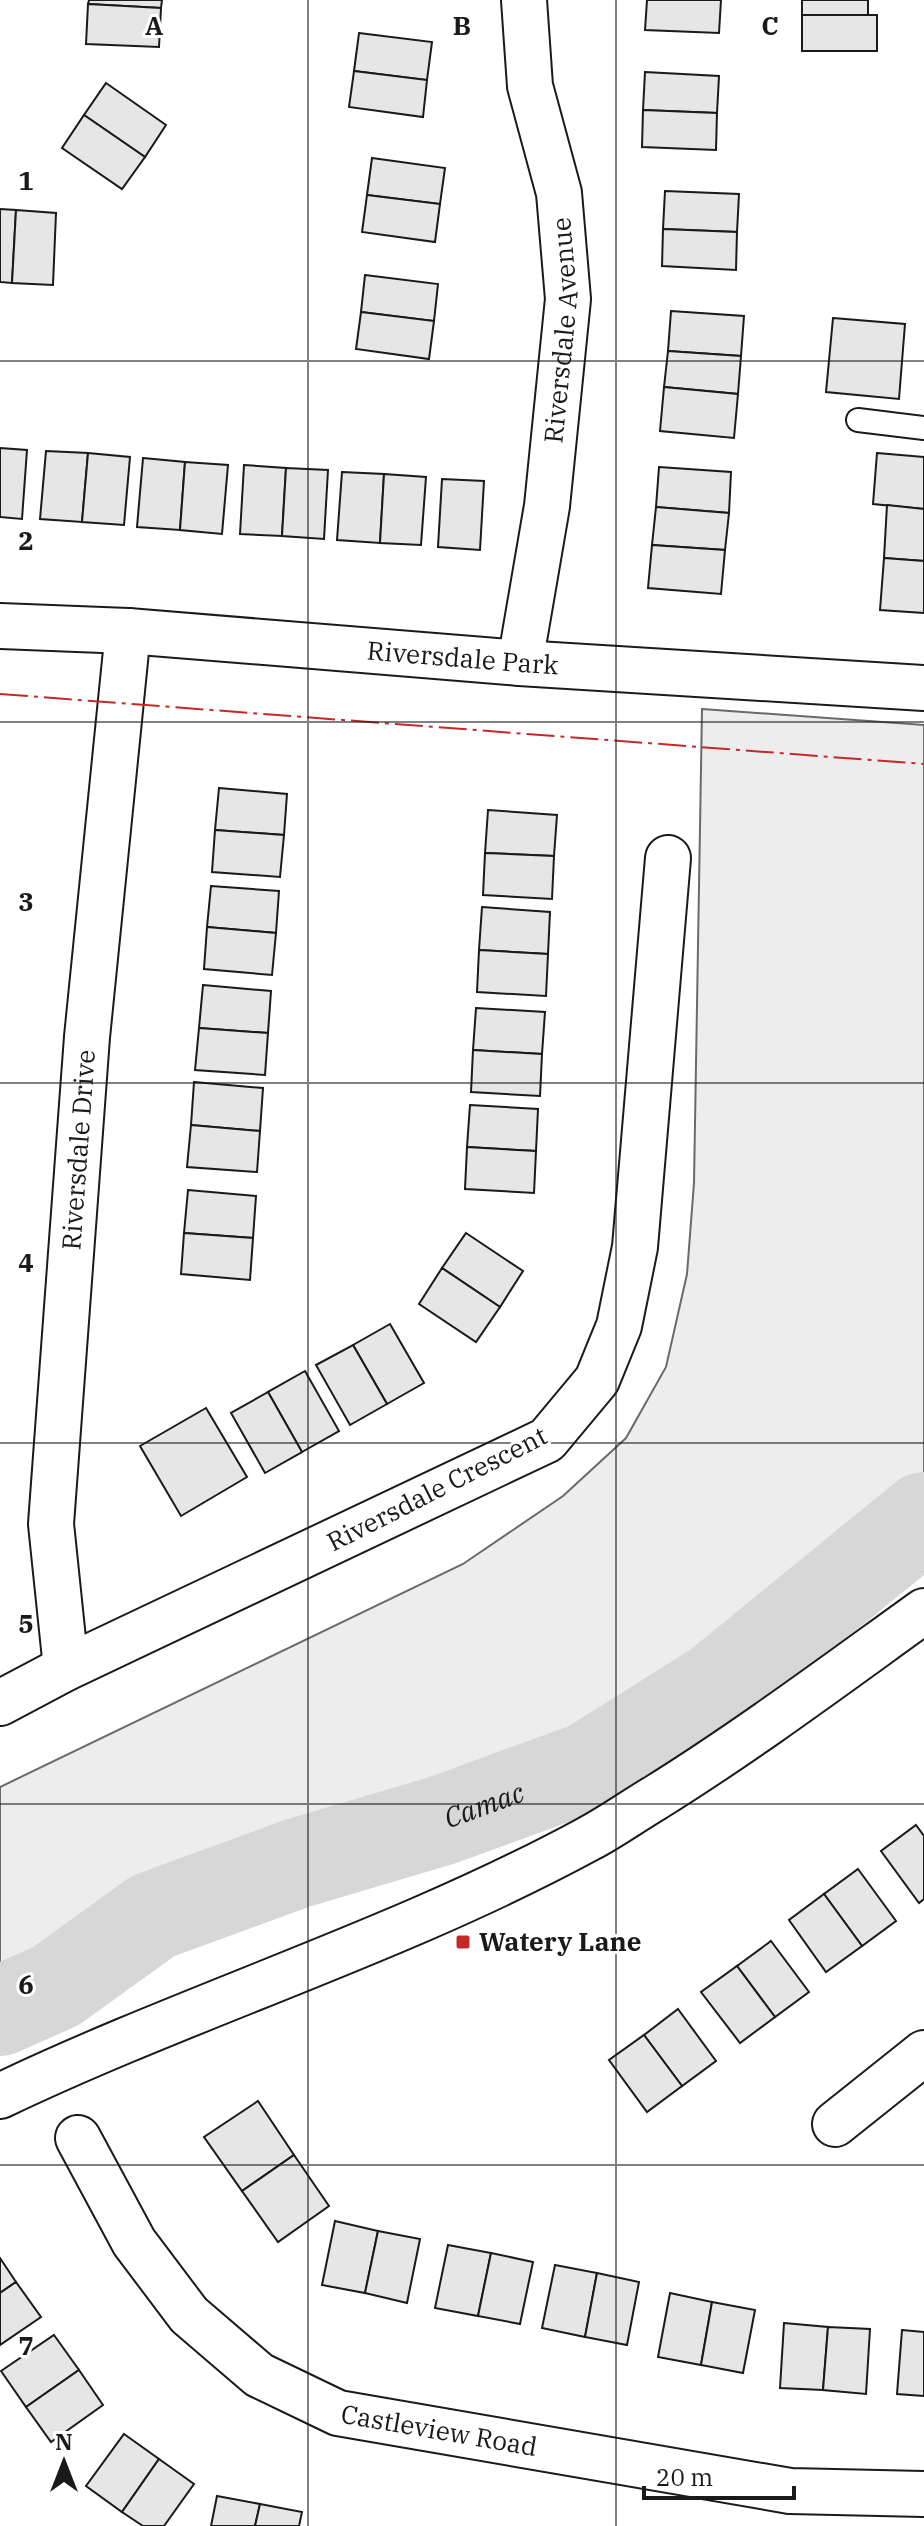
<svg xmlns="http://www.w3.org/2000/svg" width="924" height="2526" font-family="'IBM Plex Serif',serif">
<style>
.built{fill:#ededed;stroke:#6a6a6a;stroke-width:2}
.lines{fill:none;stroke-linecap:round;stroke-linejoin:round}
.river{stroke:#d7d7d7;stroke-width:90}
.building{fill:#e6e6e6;stroke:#1a1a1a;stroke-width:2}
.service-casing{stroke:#1a1a1a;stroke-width:26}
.minor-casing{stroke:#1a1a1a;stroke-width:48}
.tertiary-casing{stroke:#1a1a1a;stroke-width:48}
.service{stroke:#fff;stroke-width:22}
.minor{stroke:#fff;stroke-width:44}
.tertiary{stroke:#fff;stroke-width:44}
.power{stroke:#c62828;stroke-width:2;stroke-dasharray:28 6 4 6;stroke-linecap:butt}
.grid{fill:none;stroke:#1a1a1a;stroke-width:2;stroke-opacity:0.55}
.poi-dot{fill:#c62828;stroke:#fff;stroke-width:3}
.labels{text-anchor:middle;stroke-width:6;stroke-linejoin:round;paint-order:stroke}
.street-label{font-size:26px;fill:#1a1a1a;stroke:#fff}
.poi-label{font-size:26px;font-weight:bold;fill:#1a1a1a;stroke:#fff;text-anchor:start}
.water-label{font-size:28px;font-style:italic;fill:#1a1a1a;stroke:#fff}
.grid-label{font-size:26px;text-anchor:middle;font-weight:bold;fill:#1a1a1a;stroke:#fff;stroke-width:6;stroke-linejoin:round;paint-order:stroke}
</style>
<rect width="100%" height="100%" fill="#fff"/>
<path class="built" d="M702,709L924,725V1497L707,1667L588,1748L443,1801L294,1847L150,1906L41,1975L0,1992V1787L463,1564L563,1496L626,1438L666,1367L687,1274L694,1183Z"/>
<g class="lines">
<path class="river" id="s1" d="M0,2011L56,1986L153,1916L298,1863L443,1820L588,1767L717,1686L924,1517"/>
</g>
<g class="building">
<path d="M89,0H162L161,8L88,4Z"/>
<path d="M647,0H721L719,33L645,30Z"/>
<rect x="802" y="0" width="66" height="15"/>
<path d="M88,4L161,8L159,47L86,44Z"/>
<rect x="802" y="15" width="75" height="36"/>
<path d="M359,33L432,42L427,80L354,71Z"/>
<path d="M354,71L427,80L423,117L349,107Z"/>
<path d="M645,72L719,76L717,113L643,110Z"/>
<path d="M106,83L166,125L145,157L84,115Z"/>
<path d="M643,110L717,113L716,150L642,147Z"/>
<path d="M84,115L145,157L122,189L62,148Z"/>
<path d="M372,158L445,168L440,204L367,195Z"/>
<path d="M665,191L739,194L737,232L663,229Z"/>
<path d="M367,195L440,204L435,242L362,232Z"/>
<path d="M0,209L16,210L12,283L0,282Z"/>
<path d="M16,210L56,213L53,285L12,283Z"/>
<path d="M663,229L737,232L736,270L662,266Z"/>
<path d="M365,275L438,284L434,321L361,312Z"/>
<path d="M671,311L744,316L741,356L668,351Z"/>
<path d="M361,312L434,321L429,359L356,349Z"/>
<path d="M833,318L905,324L899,399L826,392Z"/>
<path d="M668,351L741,356L738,394L664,387Z"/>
<path d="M664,387L738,394L734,438L660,431Z"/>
<path d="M0,448L27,450L22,519L0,517Z"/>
<path d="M46,451L88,453L82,522L40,519Z"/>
<path d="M88,453L130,457L124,525L82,522Z"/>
<path d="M877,453L924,457V509L873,504Z"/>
<path d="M143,458L185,462L180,530L137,527Z"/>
<path d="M185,462L228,465L222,534L180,530Z"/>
<path d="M244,465L286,468L282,536L240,534Z"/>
<path d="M659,467L731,472L729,513L656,507Z"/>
<path d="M286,468L328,470L324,539L282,536Z"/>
<path d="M342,472L384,474L380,543L337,540Z"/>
<path d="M384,474L426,477L421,545L380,543Z"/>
<path d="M442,479L484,481L480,550L438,547Z"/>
<path d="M887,505L924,509V561L884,558Z"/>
<path d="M656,507L729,513L725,550L652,545Z"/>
<path d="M652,545L725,550L721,594L648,588Z"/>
<path d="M884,558L924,561V613L880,610Z"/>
<path d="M219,788L287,794L284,835L215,830Z"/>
<path d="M488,810L557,815L554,856L485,853Z"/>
<path d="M215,830L284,835L280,877L212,872Z"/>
<path d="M485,853L554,856L552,899L483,895Z"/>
<path d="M211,886L279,891L276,933L207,927Z"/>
<path d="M482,907L550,912L548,954L479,950Z"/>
<path d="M207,927L276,933L272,975L204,969Z"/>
<path d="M479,950L548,954L546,996L477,992Z"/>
<path d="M203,985L271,991L268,1033L199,1028Z"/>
<path d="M476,1008L545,1012L542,1054L473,1050Z"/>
<path d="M199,1028L268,1033L265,1075L195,1070Z"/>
<path d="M473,1050L542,1054L540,1096L471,1092Z"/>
<path d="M194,1082L263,1088L260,1131L191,1125Z"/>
<path d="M470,1105L538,1109L536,1151L467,1147Z"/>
<path d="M191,1125L260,1131L257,1172L187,1167Z"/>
<path d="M467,1147L536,1151L534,1193L465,1189Z"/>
<path d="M188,1190L256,1196L253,1238L184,1233Z"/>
<path d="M184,1233L253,1238L250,1280L181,1274Z"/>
<path d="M466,1233L523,1271L500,1307L442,1268Z"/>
<path d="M442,1268L500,1307L476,1342L419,1304Z"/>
<path d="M390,1324L424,1383L387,1404L353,1345Z"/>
<path d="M353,1345L387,1404L350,1425L316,1365Z"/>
<path d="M305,1371L339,1431L302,1452L268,1392Z"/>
<path d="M268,1392L302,1452L265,1473L231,1413Z"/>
<path d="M206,1408L247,1477L181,1516L140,1446Z"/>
<path d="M916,1825L924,1836V1899L919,1903L881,1851Z"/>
<path d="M858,1869L896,1921L862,1946L824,1894Z"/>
<path d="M824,1894L862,1946L826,1972L789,1920Z"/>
<path d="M771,1941L809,1992L775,2017L737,1966Z"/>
<path d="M737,1966L775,2017L740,2043L701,1992Z"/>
<path d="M678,2009L716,2061L682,2086L644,2035Z"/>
<path d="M644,2035L682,2086L647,2112L609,2060Z"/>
<path d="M258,2101L294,2155L242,2191L204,2137Z"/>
<path d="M294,2155L329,2206L278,2242L242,2191Z"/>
<path d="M335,2221L378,2231L365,2293L322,2285Z"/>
<path d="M378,2231L420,2239L407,2303L365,2293Z"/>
<path d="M448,2245L491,2253L478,2316L435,2308Z"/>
<path d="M491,2253L533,2262L520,2324L478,2316Z"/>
<path d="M0,2258L16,2282L0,2293Z"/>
<path d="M555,2265L597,2273L585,2337L542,2328Z"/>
<path d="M597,2273L639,2282L627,2345L585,2337Z"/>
<path d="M16,2282L41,2317L0,2345V2293Z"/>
<path d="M670,2293L712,2302L701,2365L658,2357Z"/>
<path d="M712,2302L755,2310L743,2373L701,2365Z"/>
<path d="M784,2323L828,2327L823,2390L780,2388Z"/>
<path d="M828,2327L870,2329L866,2394L823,2390Z"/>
<path d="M902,2330L924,2332V2396L897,2394Z"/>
<path d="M54,2335L79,2370L26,2407L1,2371Z"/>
<path d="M79,2370L103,2405L51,2442L26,2407Z"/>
<path d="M124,2434L159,2459L122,2512L86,2486Z"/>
<path d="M159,2459L194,2484L164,2526H143L122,2512Z"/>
<path d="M217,2496L260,2504L255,2526H211Z"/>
<path d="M260,2504L302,2512L299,2526H255Z"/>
</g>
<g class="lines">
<g class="service-casing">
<path id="service" d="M858,420L924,428"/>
</g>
<g class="minor-casing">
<g id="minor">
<path id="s2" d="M0,626L128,631L520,663L924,688"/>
<path id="s3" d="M520,663L547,506L568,299L559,193L530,86L524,0"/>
<path id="s4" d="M66,1668L51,1524L87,1037L128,631"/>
<path d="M0,1703L66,1668L547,1440L597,1380L619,1326L635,1247L668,858"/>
<path d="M835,2124L924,2053"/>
<path id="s5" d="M78,2138L134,2242L189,2315L259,2375L338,2413L790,2491L924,2494"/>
</g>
</g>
<g class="tertiary-casing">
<path id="tertiary" d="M0,2096C193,2004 400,1941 588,1839C611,1827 633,1811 655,1798C748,1740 835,1675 924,1611"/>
</g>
<use href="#service" class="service"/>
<use href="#minor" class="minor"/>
<use href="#tertiary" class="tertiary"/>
<path class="power" d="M0,694L924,764"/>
</g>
<path class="grid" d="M308,0V2526M616,0V2526M0,361H924M0,722H924M0,1083H924M0,1443H924M0,1804H924M0,2165H924"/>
<rect class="poi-dot" x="455" y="1934" width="16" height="16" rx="4"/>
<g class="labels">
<g class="street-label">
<text dy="9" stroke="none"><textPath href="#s3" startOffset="336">Riversdale Avenue</textPath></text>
<text dy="9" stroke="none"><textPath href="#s2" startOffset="464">Riversdale Park</textPath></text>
<text dy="9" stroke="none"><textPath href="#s4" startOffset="520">Riversdale Drive</textPath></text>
<text transform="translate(437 1489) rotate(-27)" y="9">Riversdale Crescent</text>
<text dy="9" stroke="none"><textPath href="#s5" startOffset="492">Castleview Road</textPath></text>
</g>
<g class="poi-label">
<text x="479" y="1951">Watery Lane</text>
</g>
<g class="water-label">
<text dy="10" stroke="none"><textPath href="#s1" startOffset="530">Camac</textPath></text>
</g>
</g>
<g class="grid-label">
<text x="154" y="35">A</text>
<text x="462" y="35">B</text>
<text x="770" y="35">C</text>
<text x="26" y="190">1</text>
<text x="26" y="550">2</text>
<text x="26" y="911">3</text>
<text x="26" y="1272">4</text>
<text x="26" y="1633">5</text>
<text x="26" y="1994">6</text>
<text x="26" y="2355">7</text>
</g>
<g transform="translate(64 2462)" stroke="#ffffff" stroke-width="6" paint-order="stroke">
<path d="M0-6L14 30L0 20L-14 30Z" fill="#1a1a1a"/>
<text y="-12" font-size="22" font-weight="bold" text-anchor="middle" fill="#1a1a1a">N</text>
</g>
<path d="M644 2486v12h150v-12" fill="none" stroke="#1a1a1a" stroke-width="4"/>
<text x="656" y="2486" font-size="24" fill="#1a1a1a" stroke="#ffffff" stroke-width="6" paint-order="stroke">20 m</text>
</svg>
